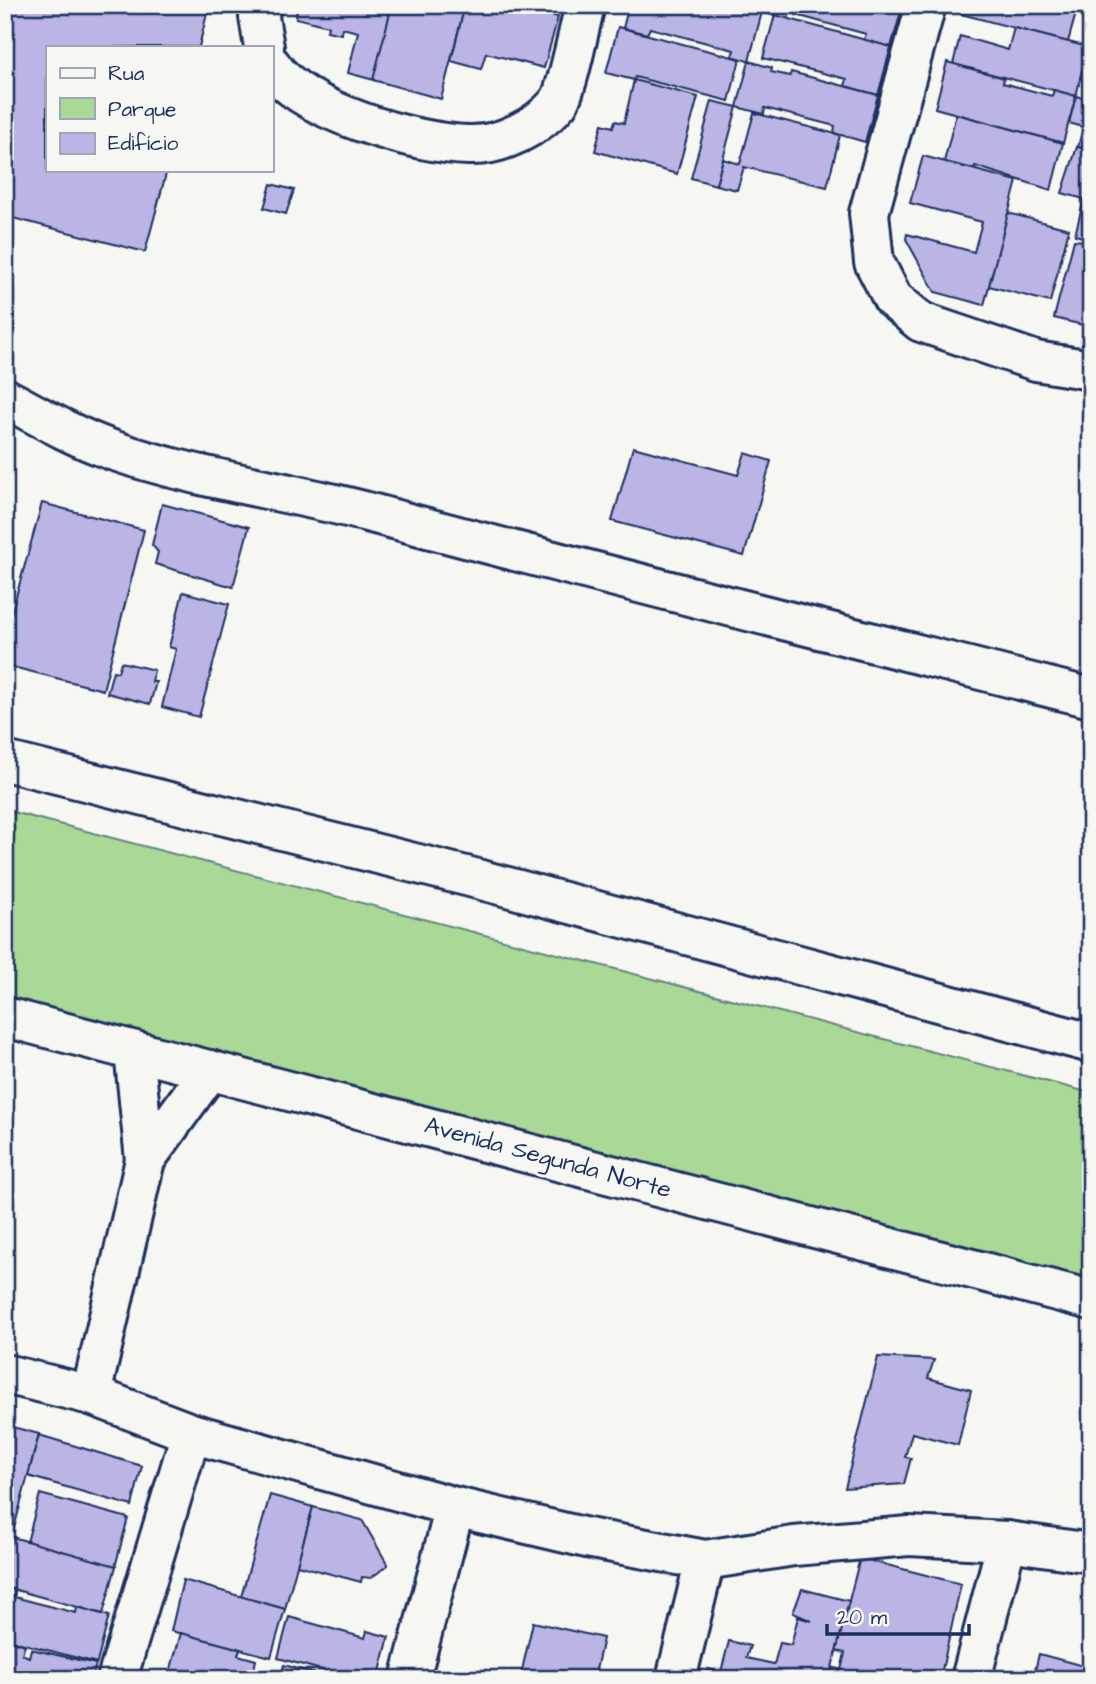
<svg xmlns="http://www.w3.org/2000/svg" width="1096" height="1684" font-family="'Architects Daughter',sans-serif">
<style>
.green{fill:#aad896;stroke:#62847a;stroke-width:2}
.building{fill:#bbb5e6;stroke:#1b2f5e;stroke-width:2}
.lines{fill:none;stroke-linecap:round;stroke-linejoin:round}
.minor-casing{stroke:#1b2f5e;stroke-width:44}
.minor{stroke:#f6f6f2;stroke-width:38}
.labels{text-anchor:middle;stroke-width:6;stroke-linejoin:round;paint-order:stroke}
.street-label{font-size:24px;fill:#1b2f5e;stroke:#f6f6f2}
</style>
<rect width="100%" height="100%" fill="#f6f6f2"/>
<filter id="ink" filterUnits="userSpaceOnUse"><feTurbulence type="fractalNoise" baseFrequency=".0143" numOctaves="2"/><feDisplacementMap in="SourceGraphic" scale="14" xChannelSelector="R" yChannelSelector="G"/><feConvolveMatrix kernelMatrix="1 2 1 2 8 2 1 2 1" color-interpolation-filters="sRGB"/></filter>
<g filter="url(#ink)">
<path class="green" d="M5,810L1091,1093V1289L5,1006Z"/>
<g class="building">
<path d="M5,5H209L199,47H47V170H167L145,252L5,216Z"/>
<path d="M297,5H392L374,80L348,73L358,32L342,28L341,34L327,31L328,26L296,18Z"/>
<path d="M465,5L441,99L373,80L392,5Z"/>
<path d="M465,5H510L558,17L544,68L486,53L481,69L451,61Z"/>
<path d="M538,5H568L566,13Z"/>
<path d="M629,5H736L762,12L749,61L732,56L734,50L650,28L647,34L623,28Z"/>
<path d="M737,5H764L762,12Z"/>
<path d="M764,5H792L788,20L762,12Z"/>
<path d="M799,5H903L891,47L864,40L866,34L796,15Z"/>
<path d="M963,5H1066L1065,9L1076,13L1068,42L961,14Z"/>
<path d="M775,15L891,47L878,95L845,86L847,79L763,58Z"/>
<path d="M618,27L740,59L729,101L635,77L634,80L606,73Z"/>
<path d="M1014,28L1088,47L1076,96L953,64L960,36L1008,50Z"/>
<path d="M1088,47L1091,48V80L1080,78Z"/>
<path d="M749,61L772,68L771,72L790,76L791,72L878,95L865,142L834,133L835,126L765,108L764,114L737,107Z"/>
<path d="M947,62L1004,78L1003,83L1052,96L1054,90L1076,96L1063,143L935,108Z"/>
<path d="M634,80L698,97L677,174L595,151L602,124L613,127L615,121L624,123Z"/>
<path d="M1076,96L1091,100V150L1078,147L1083,127L1069,123Z"/>
<path d="M712,101L737,107L716,185L691,178Z"/>
<path d="M754,113L840,135L827,187L744,167L737,190L716,185L723,159L740,164Z"/>
<path d="M956,114L1063,143L1051,190L975,166L974,169L944,162Z"/>
<path d="M1077,147L1091,150V201L1062,193Z"/>
<path d="M923,156L1017,181L984,305L935,292L906,239L907,234L974,252L982,222L910,203Z"/>
<path d="M271,184L294,190L286,214L264,208Z"/>
<path d="M1084,199L1091,201V239L1075,235Z"/>
<path d="M1008,213L1069,229L1050,302L989,286Z"/>
<path d="M1074,240L1091,242V327L1054,318Z"/>
<path d="M633,447L738,475L745,453L771,461L744,556L612,521Z"/>
<path d="M42,503L144,530L103,690L5,665L9,622Z"/>
<path d="M162,504L249,527L233,587L155,564L158,552L152,545Z"/>
<path d="M183,592L229,604L199,717L162,707L176,649L169,647Z"/>
<path d="M121,662L154,670L152,682H156L150,704L107,693L113,671L118,672Z"/>
<path d="M878,1357L934,1360L928,1378L971,1390L958,1445L912,1433L905,1457L911,1458L904,1484L845,1488Z"/>
<path d="M5,1425L39,1434L13,1532L5,1530Z"/>
<path d="M39,1435L142,1466L132,1506L28,1476Z"/>
<path d="M40,1494L128,1518L115,1567L27,1542Z"/>
<path d="M270,1495L313,1507L285,1609L241,1597Z"/>
<path d="M313,1507L362,1520L388,1565L371,1578L362,1577L361,1582L297,1565Z"/>
<path d="M5,1536L12,1539L5,1564Z"/>
<path d="M12,1537L116,1566L103,1614L5,1587V1564Z"/>
<path d="M860,1558L961,1584L940,1679H829L832,1667L841,1670L845,1653L836,1651Z"/>
<path d="M183,1580L285,1609L271,1657L171,1631Z"/>
<path d="M5,1587L15,1590L14,1597L76,1613L77,1607L109,1616L97,1663L5,1639Z"/>
<path d="M802,1589L849,1601L829,1679H745L721,1672L729,1641L750,1646L746,1658L774,1664L780,1643L791,1645L798,1617L812,1621L793,1613Z"/>
<path d="M289,1617L365,1638L367,1631L389,1637L378,1679H354L278,1658Z"/>
<path d="M533,1622L603,1638L594,1679H520Z"/>
<path d="M181,1633L240,1649L238,1655L256,1660L252,1679H168Z"/>
<path d="M5,1639L25,1645L22,1654L29,1657L31,1649L96,1664L92,1679H5Z"/>
<path d="M1039,1654L1091,1668V1679H1033Z"/>
<path d="M284,1665L335,1679H266L268,1671L281,1675Z"/>
<path d="M708,1669L721,1672L745,1679H706Z"/>
<path d="M147,1673L159,1676L167,1679H145Z"/>
</g>
<g class="lines">
<g class="minor-casing">
<g id="minor">
<path d="M261,5L259,17L264,47"/>
<path d="M926,5L869,213L874,262L893,299L921,322L1036,361L1091,370"/>
<path d="M271,65C300,111 416,144 469,145C501,146 538,127 558,103C567,91 580,24 585,5"/>
<path d="M5,398C40,417 75,437 112,450C196,479 285,490 371,513C610,577 851,637 1091,698"/>
<path d="M5,761L470,877L1091,1043"/>
<path d="M5,1017L1091,1300"/>
<path d="M145,1160L210,1070"/>
<path d="M5,1374L91,1395L191,1433L455,1507L587,1538L705,1560L794,1546L909,1536L1007,1541L1091,1553"/>
<path d="M91,1395L145,1160L134,1051"/>
<path d="M117,1679L191,1433"/>
<path d="M410,1679L455,1507"/>
<path d="M676,1679L705,1560"/>
<path d="M971,1679L1007,1541"/>
</g>
</g>
<use href="#minor" class="minor"/>
</g>
</g>
<g class="labels">
<g class="street-label">
<text transform="translate(548 1157) rotate(15)" y="8">Avenida Segunda Norte</text>
</g>
</g>
<rect width="1096" height="1684" fill="none" stroke="#f6f6f2" stroke-width="28"/>
<rect x="14" y="14" width="1068" height="1656" fill="none" stroke="#1b2f5e" stroke-width="2.5" filter="url(#ink)"/>
<rect x="46" y="46" width="228" height="126" fill="#f6f6f2" stroke="#9ea6b7" stroke-width="2"/>
<rect x="60" y="68" width="35" height="10" fill="#f6f6f2" stroke="#9ea6b7" stroke-width="2"/>
<text x="108" y="80" font-size="21" fill="#1b2f5e">Rua</text>
<rect x="60" y="98" width="35" height="21" fill="#aad896" stroke="#9ea6b7" stroke-width="2"/>
<text x="108" y="116" font-size="21" fill="#1b2f5e">Parque</text>
<rect x="60" y="133" width="35" height="21" fill="#bbb5e6" stroke="#9ea6b7" stroke-width="2"/>
<text x="108" y="150" font-size="21" fill="#1b2f5e">Edifício</text>
<path d="M827 1624v10h142v-10" fill="none" stroke="#1b2f5e" stroke-width="3.5"/>
<text x="837" y="1624" font-size="21" fill="#1b2f5e" stroke="#f6f6f2" stroke-width="5" paint-order="stroke">20 m</text>
</svg>
